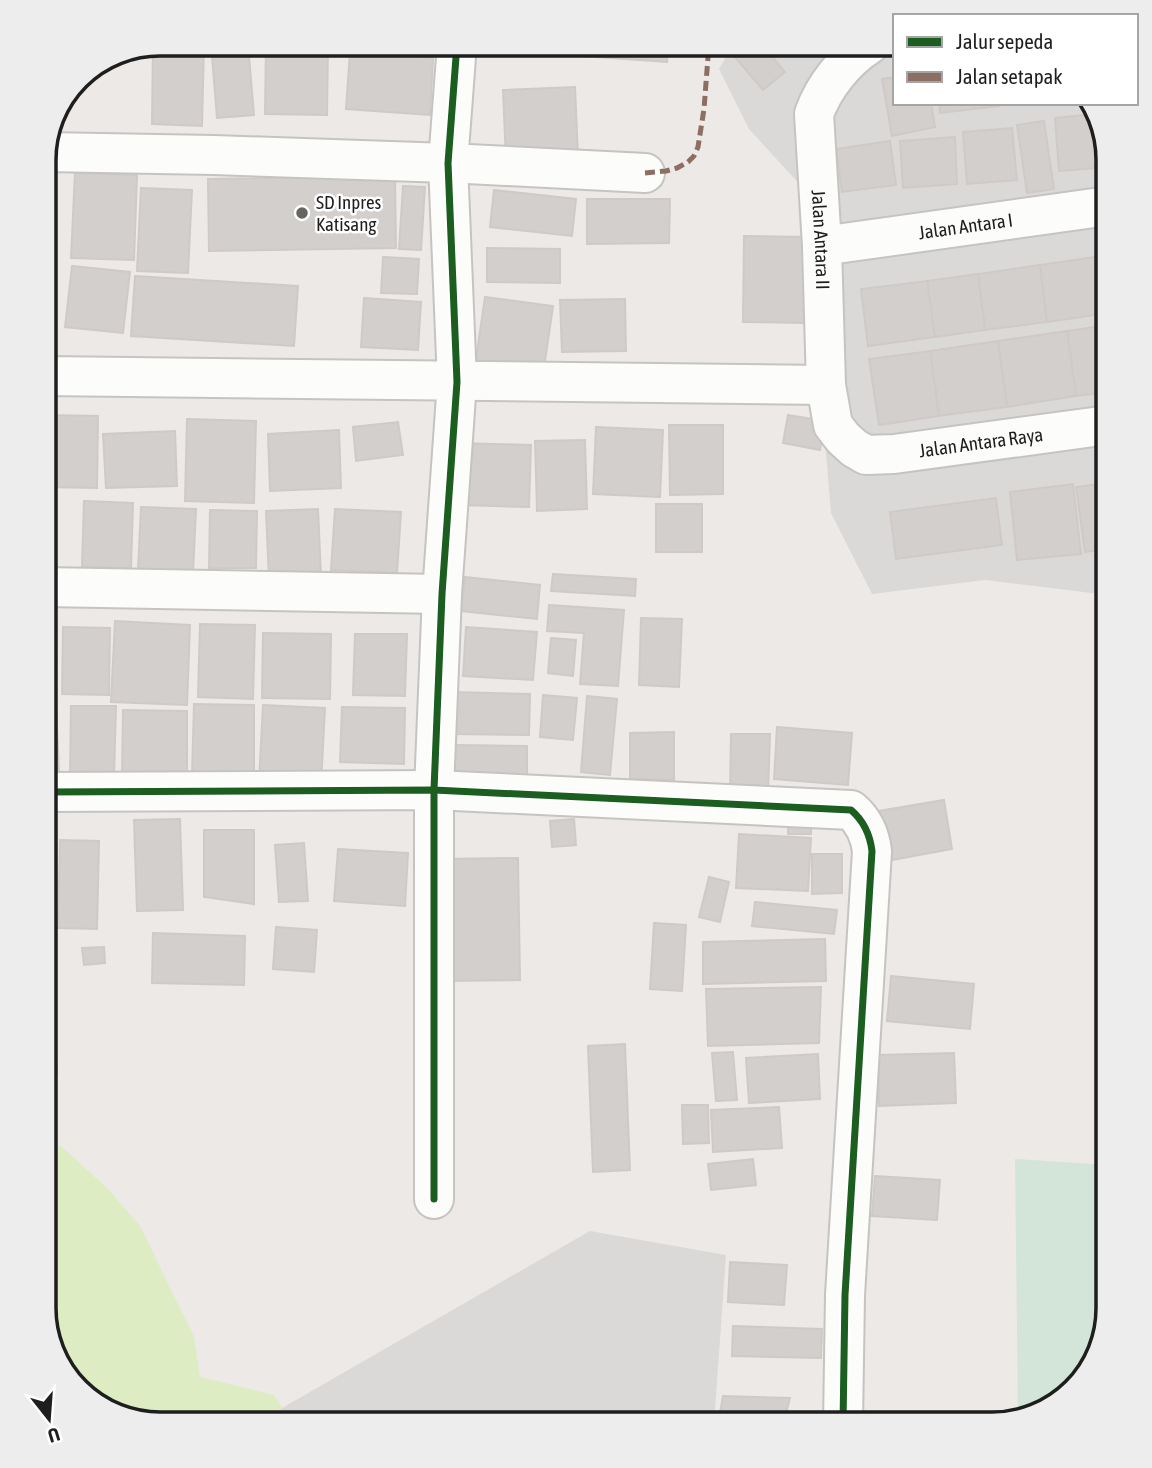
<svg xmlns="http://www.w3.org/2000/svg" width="1152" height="1468" font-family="'Asap Condensed',sans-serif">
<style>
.residential{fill:#dbd9d8}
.grass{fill:#ddecc2}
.wetland{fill:#d3e4d8}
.building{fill:#d3cfcc;stroke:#cfcac7;stroke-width:2}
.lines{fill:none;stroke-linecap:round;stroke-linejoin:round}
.minor-casing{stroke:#c5c4c2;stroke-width:42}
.minor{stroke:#fcfcfb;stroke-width:38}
.quiet{stroke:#8d6e63;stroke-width:5;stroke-dasharray:10 5;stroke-linecap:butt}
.cycleway-casing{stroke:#fff;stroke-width:11}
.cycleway{stroke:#1b5e20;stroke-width:7}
.poi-dot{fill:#666564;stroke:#fff;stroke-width:2.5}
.labels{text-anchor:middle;stroke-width:5;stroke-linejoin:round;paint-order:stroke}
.poi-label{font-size:19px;fill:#1e1e1e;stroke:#fff;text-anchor:start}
.street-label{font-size:19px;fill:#1e1e1e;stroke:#fff}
.rim{fill:none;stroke:#1e1e1e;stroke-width:3.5}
</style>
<rect width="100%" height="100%" fill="#ece9e6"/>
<g class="residential">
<path d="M733,44H895V103H1091L1108,160V595L985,580L872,594L831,513L804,189L749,129L719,69Z"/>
<path d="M590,1231L726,1255L714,1424H281L282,1408Z"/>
</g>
<path class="grass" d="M44,1142L61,1146L108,1189L140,1226L194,1337L200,1377L274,1395L282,1408L281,1424H153L102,1409L63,1372L44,1308Z"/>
<path class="wetland" d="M1015,1159L1108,1165V1308L1093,1366L1056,1405L1018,1416Z"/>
<g class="building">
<path d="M160,44H204L202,126L152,124L153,46Z"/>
<path d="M211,44H248L254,115L217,118Z"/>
<path d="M266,44H328L327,115L265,114Z"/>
<path d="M486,44H576L575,51Z"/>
<path d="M583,44H668L667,62L582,56Z"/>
<path d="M735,44H762L785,72L763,90L729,50Z"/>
<path d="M772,44H796L782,56Z"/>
<path d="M350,52L433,58L430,115L346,109Z"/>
<path d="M895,77V103H931L935,127L892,136L882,79Z"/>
<path d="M575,87L578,156L506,160L503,90Z"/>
<path d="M939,103H999V106L940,113Z"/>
<path d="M1093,114L1097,168L1059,171L1055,118Z"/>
<path d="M1044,121L1054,189L1027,193L1017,125Z"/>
<path d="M1012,128L1017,180L967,184L963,132Z"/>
<path d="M955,137L957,184L903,188L900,141Z"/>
<path d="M890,141L896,185L842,192L836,149Z"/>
<path d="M75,173L137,175L134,260L71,258Z"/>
<path d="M395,176L396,248L209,251L208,179Z"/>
<path d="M403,186L425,187L421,250L399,249Z"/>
<path d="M141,188L192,190L188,273L137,271Z"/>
<path d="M494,190L576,199L572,236L490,227Z"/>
<path d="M587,199H670L669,243L587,244Z"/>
<path d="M744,236L805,237L804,323L743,322Z"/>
<path d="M487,248L560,249V283L487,282Z"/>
<path d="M1108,256V313L1102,314L1095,257Z"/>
<path d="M383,257L419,259L417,294L381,293Z"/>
<path d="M1095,257L1102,314L1047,322L1040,265Z"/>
<path d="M1040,265L1047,322L985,330L978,274Z"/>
<path d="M72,266L130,272L123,333L65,327Z"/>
<path d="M44,268L51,269L48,338H44Z"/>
<path d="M978,274L985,330L935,337L927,281Z"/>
<path d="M135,276L298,286L294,346L131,336Z"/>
<path d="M927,281L935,337L868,346L861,289Z"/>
<path d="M485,297L553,306L543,375L475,366Z"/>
<path d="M364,298L421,302L418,350L361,347Z"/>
<path d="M625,299L626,351L562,352L560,300Z"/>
<path d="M1108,325V392L1076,396L1067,331Z"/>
<path d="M1067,331L1076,396L1007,407L998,341Z"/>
<path d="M998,341L1007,407L939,416L930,351Z"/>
<path d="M930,351L939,416L879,425L869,359Z"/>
<path d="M44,415L98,416L97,488L44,487Z"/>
<path d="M788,415L825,421L820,450L783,443Z"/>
<path d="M187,419L256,421L254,503L185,501Z"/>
<path d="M398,422L403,455L356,461L353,427Z"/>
<path d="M669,425H723V494L670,495Z"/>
<path d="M596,427L663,430L660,497L593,494Z"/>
<path d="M339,430L341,488L270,491L268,434Z"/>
<path d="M175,431L177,486L106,488L103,434Z"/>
<path d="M585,440L587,509L537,511L535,441Z"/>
<path d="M461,443L531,445L529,507L459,505Z"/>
<path d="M1108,483V549L1085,552L1076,487Z"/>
<path d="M1073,484L1081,554L1017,560L1010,492Z"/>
<path d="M996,498L1002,545L896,559L890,512Z"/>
<path d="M84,501L133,503L131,568L82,567Z"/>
<rect x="656" y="504" width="46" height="48"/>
<path d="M141,507L196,509L193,573L138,570Z"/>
<path d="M318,509L321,576L269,579L266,511Z"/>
<path d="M335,509L401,512L397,573L331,570Z"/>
<path d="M210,510L257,511L256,568H209Z"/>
<path d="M553,574L636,579L635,596L551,591Z"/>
<path d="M465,577L540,585L537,619L461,611Z"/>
<path d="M549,605L624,610L618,686L580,684L584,633L547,631Z"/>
<path d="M641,618L682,619L679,687L639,685Z"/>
<path d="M115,621L190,625L187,705L111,702Z"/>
<path d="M200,624L255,625L253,699L198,697Z"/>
<path d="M63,627L110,628L109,695L62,694Z"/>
<path d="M466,627L537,632L533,680L463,676Z"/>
<path d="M263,633L331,634L330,699L262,698Z"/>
<path d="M355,634H407L405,696L353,695Z"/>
<path d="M551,638L576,640L573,676L548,673Z"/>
<path d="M44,659H55L56,705L44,706Z"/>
<path d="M451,692L530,694L529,735L450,734Z"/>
<path d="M543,695L577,698L573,740L540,737Z"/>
<path d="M587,696L617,699L610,775L581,772Z"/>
<path d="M194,704L254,705V776H192Z"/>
<path d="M56,705L59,772H44V706Z"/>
<path d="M263,705L325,708L321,785L259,782Z"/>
<path d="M71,706H116L114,776H70Z"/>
<path d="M342,707L405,708L404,764L340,762Z"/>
<path d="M123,710L187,711V777H122Z"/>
<path d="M777,727L852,733L848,785L774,779Z"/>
<path d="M674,732V780L630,779V733Z"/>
<path d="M731,734H770L768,794L730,793Z"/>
<path d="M455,745L527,746V779H455Z"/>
<path d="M944,800L952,849L881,862L872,812Z"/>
<rect x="788" y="816" width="23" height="18"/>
<path d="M180,819L183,910L137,911L134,820Z"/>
<path d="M574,819L576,845L552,847L550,821Z"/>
<path d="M44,829H46L47,884H44Z"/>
<path d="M204,830H254V904L204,897Z"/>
<path d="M739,834L811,838L808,891L736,888Z"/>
<path d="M60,840L99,841L97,929L58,928Z"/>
<path d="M304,843L308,901L279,902L275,845Z"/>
<path d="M338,849L408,853L405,906L334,901Z"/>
<path d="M812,854H842V893L812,894Z"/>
<path d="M518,858L520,980L442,981L440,859Z"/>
<path d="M709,877L729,882L720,922L699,917Z"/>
<path d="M755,902L837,910L834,934L752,926Z"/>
<path d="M654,923L686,925L682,991L650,989Z"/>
<path d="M276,927L317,930L314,972L273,969Z"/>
<path d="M153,933L245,936L244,985L152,983Z"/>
<path d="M825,939L826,981L703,984V942Z"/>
<path d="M104,947L105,963L84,965L82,948Z"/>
<path d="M891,976L974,984L970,1029L887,1021Z"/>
<path d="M821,987L819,1043L708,1046L706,989Z"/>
<path d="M53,1033L57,1073L44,1075V1034Z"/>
<path d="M625,1044L630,1170L593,1172L588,1046Z"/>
<path d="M733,1052L737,1100L716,1101L712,1053Z"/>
<path d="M954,1053L956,1103L879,1106L878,1055Z"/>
<path d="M818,1054L820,1099L749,1103L746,1058Z"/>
<path d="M682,1105H708L709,1143L683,1144Z"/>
<path d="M779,1107L782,1148L713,1152L711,1110Z"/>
<path d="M753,1159L756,1185L711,1190L708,1164Z"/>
<path d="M875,1176L940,1180L937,1220L872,1216Z"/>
<path d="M730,1262L787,1265L784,1305L728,1302Z"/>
<path d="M733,1326L822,1329L821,1358L732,1356Z"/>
<path d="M723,1396L790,1398L783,1424H718Z"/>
</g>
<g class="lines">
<g class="minor-casing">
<g id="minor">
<path d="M457,44L448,163L457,382L442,594L434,790L851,810C864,821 870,835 872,851L845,1295L843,1424"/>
<path id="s1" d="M870,44C845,60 824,86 814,114L822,246L826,385L833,425L843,438L854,448L866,455L894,454L1108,425"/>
<path d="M44,152L214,155L448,163L645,173"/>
<path id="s2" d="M822,246L1108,206"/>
<path d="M44,376L826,385"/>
<path d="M44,587L442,594"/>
<path d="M44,792L434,790V1199"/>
</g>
</g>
<use href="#minor" class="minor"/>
<path class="quiet" d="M645,173L666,171L677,168L688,162L694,156L698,147L704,109L709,44"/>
<g class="cycleway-casing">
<g id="cycleway">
<path d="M457,44L448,163L457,382L442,594L434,790L851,810C864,821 870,835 872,851L845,1295L843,1424"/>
<path d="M44,792L434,790V1199"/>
</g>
</g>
<use href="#cycleway" class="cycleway"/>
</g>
<circle class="poi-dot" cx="302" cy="213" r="7"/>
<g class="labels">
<g class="poi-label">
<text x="316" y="209">SD Inpres<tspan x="316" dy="22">Katisang</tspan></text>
</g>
<g class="street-label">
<text dy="7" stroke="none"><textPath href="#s2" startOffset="145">Jalan Antara I</textPath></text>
<text dy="7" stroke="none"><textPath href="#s1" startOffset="217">Jalan Antara II</textPath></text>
<text dy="7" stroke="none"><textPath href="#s1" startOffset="564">Jalan Antara Raya</textPath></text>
</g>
</g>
<path d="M0 0H1152V1468H0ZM160 56H992A104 104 0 0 1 1096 160V1308A104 104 0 0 1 992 1412H160A104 104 0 0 1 56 1308V160A104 104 0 0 1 160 56Z" fill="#ededed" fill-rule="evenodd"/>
<path class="rim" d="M160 56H992A104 104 0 0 1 1096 160V1308A104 104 0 0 1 992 1412H160A104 104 0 0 1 56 1308V160A104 104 0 0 1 160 56Z"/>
<rect x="893" y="14" width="245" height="91" fill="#ffffff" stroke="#a5a5a5" stroke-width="2"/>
<rect x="907" y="37" width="35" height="10" fill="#1b5e20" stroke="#a5a5a5" stroke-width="2"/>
<text x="956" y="49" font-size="21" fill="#1e1e1e">Jalur sepeda</text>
<rect x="907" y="72" width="35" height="10" fill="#8d6e63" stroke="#a5a5a5" stroke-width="2"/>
<text x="956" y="84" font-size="21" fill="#1e1e1e">Jalan setapak</text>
<g transform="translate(49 1419) rotate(163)" stroke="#ffffff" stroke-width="5" paint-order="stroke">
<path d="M0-5L12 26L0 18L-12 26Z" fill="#1e1e1e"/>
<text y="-10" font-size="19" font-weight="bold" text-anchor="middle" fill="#1e1e1e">U</text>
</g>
</svg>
